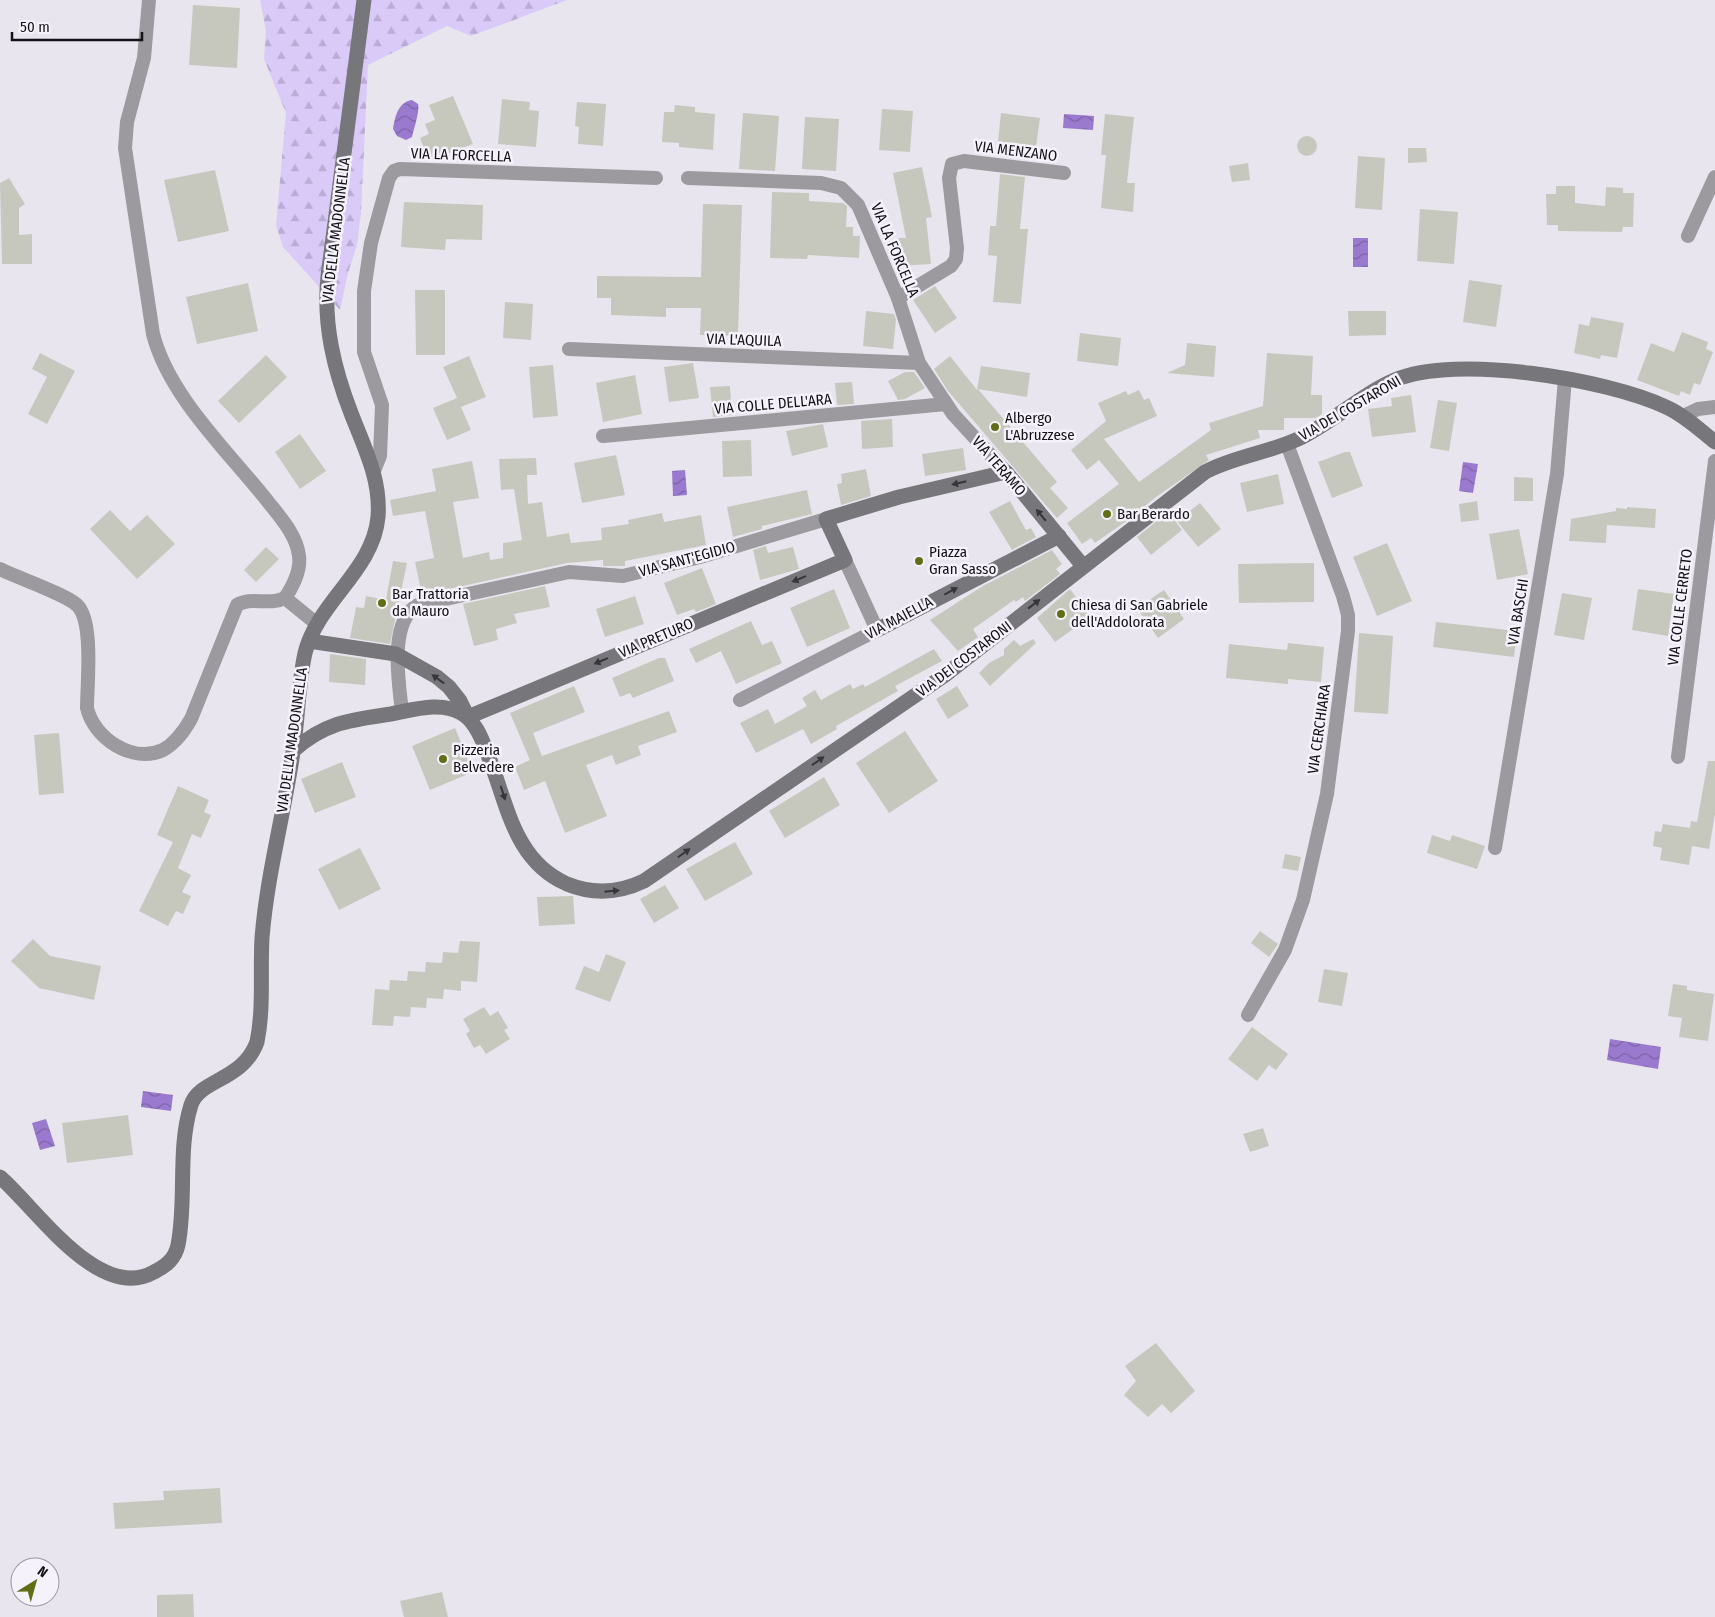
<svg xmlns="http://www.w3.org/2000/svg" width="1715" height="1617" font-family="'Fira Sans Condensed',sans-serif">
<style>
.forest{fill:url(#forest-firs)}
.water{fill:url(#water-waves)}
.building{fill:#c6c8be}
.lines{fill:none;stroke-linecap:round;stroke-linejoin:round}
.street{stroke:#9c9a9e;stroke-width:14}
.secondary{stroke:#77767b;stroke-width:15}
.oneway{fill:#363539}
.poi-dot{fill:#626e17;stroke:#f6f2fc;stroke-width:2}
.labels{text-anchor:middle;stroke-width:5;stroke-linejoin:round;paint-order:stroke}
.street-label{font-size:15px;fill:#131215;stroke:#f6f2fc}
.poi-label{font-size:15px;fill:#131215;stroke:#f6f2fc;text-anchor:start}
</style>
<defs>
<pattern id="forest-firs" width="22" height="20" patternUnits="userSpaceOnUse" patternTransform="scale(1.25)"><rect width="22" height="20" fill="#dacaf8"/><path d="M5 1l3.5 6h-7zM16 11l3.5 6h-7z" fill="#baacd4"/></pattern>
<pattern id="water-waves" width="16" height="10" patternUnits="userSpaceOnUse" patternTransform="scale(1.25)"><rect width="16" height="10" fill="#9a7ace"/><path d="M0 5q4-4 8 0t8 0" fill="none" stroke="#7c63a6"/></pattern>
</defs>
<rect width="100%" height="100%" fill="#e8e5ef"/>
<path class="forest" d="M260,0H567L471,36L447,26L368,65L361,213L357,245L348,273L340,310L283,247L276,225L286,113L264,59L266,31Z"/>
<g class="water">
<path d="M412,100L418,104C420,110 414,129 412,137L406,140L397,136L393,129C395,117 398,102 412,100Z"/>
<path d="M1064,114L1094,116L1093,130L1063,128Z"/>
<rect x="1353" y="238" width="15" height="29"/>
<path d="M1463,462L1478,464L1473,493L1459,491Z"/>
<path d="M685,470L687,495L673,496L672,471Z"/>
<path d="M1610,1039L1661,1047L1658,1069L1607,1060Z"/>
<path d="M143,1091L173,1095L171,1111L141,1107Z"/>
<path d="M46,1119L55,1146L40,1150L32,1123Z"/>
</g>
<g class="building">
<path d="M193,5L240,8L237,68L189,65Z"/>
<path d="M453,96L473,144L429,161L420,138L429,134L425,124L435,120L429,105Z"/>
<path d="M502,99L530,102L529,110L539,111L536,147L498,144Z"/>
<path d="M577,102L606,104L603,146L578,144L579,127L575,126Z"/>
<path d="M675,105L695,107V112L715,114L713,150L679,147V143L662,142L664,112H674Z"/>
<path d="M882,109L913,111L910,152L879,150Z"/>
<path d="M743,113L779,116L775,171L739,169Z"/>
<path d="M1001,113L1040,118L1036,147L998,142Z"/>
<path d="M1105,114L1134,117L1127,183H1135L1133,212L1101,208L1106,155H1101Z"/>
<path d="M805,117L839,119L836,171L802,169Z"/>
<circle cx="1307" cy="146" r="10"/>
<path d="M1408,148H1426L1427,162L1408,163Z"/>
<path d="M1358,156L1385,158L1382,210L1355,208Z"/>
<path d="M1248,163L1250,180L1232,182L1229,166Z"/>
<path d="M922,167L932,217L926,218L931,264L899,266L897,238H906L893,173Z"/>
<path d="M215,170L229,231L178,242L164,180Z"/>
<path d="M1000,174L1025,177L1020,229H1028L1021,304L993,302L997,256L988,255L990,226H996Z"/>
<path d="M9,178L25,204L19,208V235L32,234V264H2L0,183Z"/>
<path d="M1556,186H1575V203L1605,206L1606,187L1623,188V193H1634L1633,227H1623L1622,232L1558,231V225H1547L1546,194H1556Z"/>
<path d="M772,192L809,193V201L843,203L847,206L846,227H853V236H860L859,258L808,255L807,259L770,258Z"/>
<path d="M404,202L483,205L482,240L446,239L445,250L401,247Z"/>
<path d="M703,204L742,205L738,336L700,335L701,308H666V317L611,315V298H597V276L701,277Z"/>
<path d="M1420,209L1458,212L1454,264L1417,261Z"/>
<path d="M1469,280L1502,285L1496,327L1463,322Z"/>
<path d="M248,283L258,331L197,344L186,297Z"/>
<path d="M935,286L957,318L935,333L913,300Z"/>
<path d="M415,290H445V355H416Z"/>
<path d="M505,302L533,304L531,340L503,338Z"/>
<path d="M866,311L894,314L896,320L893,349L863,346Z"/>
<path d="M1348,311H1386V335L1349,336Z"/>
<path d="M1591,317L1624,323L1617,358L1601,355L1600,359L1574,353L1579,324L1589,326Z"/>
<path d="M1682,332L1708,342L1706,349L1713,352L1700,385L1694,383L1690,395L1681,391L1679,396L1637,380L1651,343L1674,352Z"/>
<path d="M1080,333L1121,338L1118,366L1077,361Z"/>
<path d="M1187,343L1216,346L1214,377L1167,373L1185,365Z"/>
<path d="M40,353L75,371L47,424L28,414L47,377L32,369Z"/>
<path d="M1267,353L1313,356L1311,395H1322V414L1316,418H1284V430H1258L1260,438L1206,455L1209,460L1156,497L1125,522L1095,543L1091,538L1082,544L1067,523L1119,484L1099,460L1087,470L1071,450L1106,421L1098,403L1126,391L1128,395L1139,390L1144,400L1149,398L1157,416L1104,439L1139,482L1211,430L1209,423L1263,406Z"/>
<path d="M266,355L287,377L239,423L218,401Z"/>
<path d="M469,356L486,397L461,407L471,430L447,440L433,408L457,398L443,367Z"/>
<path d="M950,356L977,390L981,366L1030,373L1027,397L978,389L1057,482L1050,488L1068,508L1057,518L948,391L934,369Z"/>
<path d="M693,363L699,398L669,402L664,367Z"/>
<path d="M553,365L558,416L533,418L529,367Z"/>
<path d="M905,372H914L925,388L905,399L898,400L888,381Z"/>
<path d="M635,375L642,414L603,422L596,383Z"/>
<path d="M852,382L854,404L837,405L835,383Z"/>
<path d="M730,386L732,415L713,417L710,387Z"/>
<path d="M1411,395L1416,432L1372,437L1368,409L1392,406L1391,398Z"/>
<path d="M1438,400L1457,403L1449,451L1430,448Z"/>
<path d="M892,419L893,447L862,449L861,421Z"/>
<path d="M823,424L828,447L792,456L786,431Z"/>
<path d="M300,434L326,471L300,489L275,452Z"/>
<path d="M751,440L752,476L723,477L722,441Z"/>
<path d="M963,448L966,470L925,476L922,454Z"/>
<path d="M1345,452H1350L1363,486L1332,498L1318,462Z"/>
<path d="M616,455L625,495L582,503L574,463Z"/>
<path d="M536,458L537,475H527L528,504L542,502L547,537L569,533L571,543L602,540L601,528L629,524L628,520L662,513L664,522L701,515L706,545L625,561V566H603V560L567,563L422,595L415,562L434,558L425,511L393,516L390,500L436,491L432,469L472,461L479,498L453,502L463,558L489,552L490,560L503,558V543L522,540L514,489L501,490L499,459Z"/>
<path d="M866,469L871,496L841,505L837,484L842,483L841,474Z"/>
<path d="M1278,474L1284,504L1247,512L1240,483Z"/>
<path d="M1514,477L1533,478V501H1514Z"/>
<path d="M807,490L812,514L762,526V529L733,537L727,507Z"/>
<path d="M1010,501L1026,530L1031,528L1036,537L1012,550L989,512Z"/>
<path d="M1477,501L1479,520L1461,522L1459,504Z"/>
<path d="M1200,503L1221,529L1198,547L1177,521Z"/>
<path d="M1627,507L1656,509L1655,528L1607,525L1606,543L1569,541L1571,519L1616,511V508L1627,509Z"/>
<path d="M110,510L130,531L147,515L175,544L137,579L90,529Z"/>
<path d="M1168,512L1182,530L1151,555L1137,537Z"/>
<path d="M1519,529L1528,574L1497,580L1489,534Z"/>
<path d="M1387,543L1412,601L1377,616L1353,557Z"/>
<path d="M766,546L768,553L793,547L799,569L760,580L753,550Z"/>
<path d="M266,547L279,559L256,582L244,570Z"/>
<path d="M1052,550L1062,564L1056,569L1060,574L1025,601L1023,597L1016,602L1014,600L973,629L978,637L958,651L930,620L983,586Z"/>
<path d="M393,561L407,563L390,644L350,638L356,607L364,608L366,596L386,600Z"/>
<path d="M1314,563V602L1239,603L1238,564Z"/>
<path d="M702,568L716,604L696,612L694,609L677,615L664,583Z"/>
<path d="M545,586L550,607L514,614L517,623L496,629L498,640L474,646L463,604Z"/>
<path d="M834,589L850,628L807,647L790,608Z"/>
<path d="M1070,589L1090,617L1055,642L1037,618Z"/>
<path d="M1638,589L1674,594L1668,636L1632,630Z"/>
<path d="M1164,590L1184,619L1158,638L1137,608Z"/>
<path d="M1562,593L1592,598L1584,640L1554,635Z"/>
<path d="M635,596L644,624L605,637L596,609Z"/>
<path d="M751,621L762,645L772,641L782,663L736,684L721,651L696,663L689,649Z"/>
<path d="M1436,622L1517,631L1514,657L1433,647Z"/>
<path d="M1359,633L1393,636L1388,714L1354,712Z"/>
<path d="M1033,639L1036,643L990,686L979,673L989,663L1004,655V649L1014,640L1020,646Z"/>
<path d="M1288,643L1324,647L1321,682L1288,679V684L1226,678L1229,644L1287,650Z"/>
<path d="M934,649L942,661L895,686L898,691L836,726L837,729L811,744L803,729L756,753L740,723L768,709L775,724L807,706L802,698L815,690L821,700L850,684L853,689L863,684L865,687Z"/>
<path d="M330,654L366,659L365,685L329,682Z"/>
<path d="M659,658H665L674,681L633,698L630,693L620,697L612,678Z"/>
<path d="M574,686L585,712L533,733L542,756L669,711L677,732L638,746L641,755L616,765L612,755L586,765L607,816L565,833L545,781L524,790L515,767L530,760L510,713Z"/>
<path d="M957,686L969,706L948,719L936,699Z"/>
<path d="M455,728L473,772L430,790L412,746Z"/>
<path d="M905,731L938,781L889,813L856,763Z"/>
<path d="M59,733L64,793L39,795L34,735Z"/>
<path d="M1708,761H1715V814L1709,849L1692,846L1689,865L1660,860L1662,848L1653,846L1655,831L1661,832L1663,824L1690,828L1691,821L1697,822Z"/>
<path d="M342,762L356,797L315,813L301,779Z"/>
<path d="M824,777L840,805L785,838L769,811Z"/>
<path d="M178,786L209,800L204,812L211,815L201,838L192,834L178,868L191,875L182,892L191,896L183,914L176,911L168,926L139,911L173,842L157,835Z"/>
<path d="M1432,835L1450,841L1452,835L1485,846L1477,869L1427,853Z"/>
<path d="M735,842L753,874L705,901L686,869Z"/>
<path d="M360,848L381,889L339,910L318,869Z"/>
<path d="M1285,854L1301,857L1298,871L1282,868Z"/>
<path d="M665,885L679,908L654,923L640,899Z"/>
<path d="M573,896L575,924L539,926L537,897Z"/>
<path d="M1260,931L1278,944L1269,957L1251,943Z"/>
<path d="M33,939L50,956L101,966L94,1000L39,988L11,961Z"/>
<path d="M460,941L480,942L477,982L461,981V991L444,989L443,999L427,998L426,1008L411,1007L410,1017L394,1016L393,1026L372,1025L375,989L389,990L390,980L407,981L408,971L425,972L426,962L442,963L443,952L458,953Z"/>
<path d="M606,954L626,962L610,1002L575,989L584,966L599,972Z"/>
<path d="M1324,969L1348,973L1342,1006L1318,1002Z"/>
<path d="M1673,984L1687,986V990L1714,994L1708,1041L1679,1037L1682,1018L1668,1016Z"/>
<path d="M484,1007L490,1016L498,1011L508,1028L504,1030L510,1039L486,1054L480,1045L474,1048L466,1034L470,1031L463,1019Z"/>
<path d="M1252,1027L1288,1054L1276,1070L1269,1065L1257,1081L1228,1059Z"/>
<path d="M128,1115L133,1155L67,1163L62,1123Z"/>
<path d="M1263,1128L1269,1146L1250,1152L1243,1134Z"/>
<path d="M1156,1343L1195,1391L1171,1413L1162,1404L1148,1417L1124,1395L1136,1381L1125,1366Z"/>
<path d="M220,1488L222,1523L115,1529L113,1503L164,1500L163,1491Z"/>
<path d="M442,1592L448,1617H404L400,1601Z"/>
<path d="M193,1594L194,1617H157V1595Z"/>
</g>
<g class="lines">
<g class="street">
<path d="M149,0L144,58L127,122L125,148L153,334C169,397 230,453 269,503C281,518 297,536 299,556C301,571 293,586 285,598"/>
<path d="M688,178L821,183L841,188L858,205L898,298L919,363L953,414L1006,472"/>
<path d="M1688,236L1715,177"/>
<path d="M898,298L951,266L956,259L957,248L949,178L952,164L964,161L1064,173"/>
<path d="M569,349L919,363"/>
<path d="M1683,416L1698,409L1715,407"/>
<path d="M603,436L946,404"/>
<path d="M374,471L380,456L382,405L364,352V291L371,243L389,178L394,171L400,169L656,178"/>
<path d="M0,569C18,578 65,594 77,605C94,621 87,685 87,708C94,738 132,764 163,750C176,743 184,731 191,719L237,605C251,596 269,606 285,598L317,624"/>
<path d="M740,700L877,630L845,560"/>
<path d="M402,712C399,684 388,621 418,605L569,572L623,576L700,557L826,519"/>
<path d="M1678,757L1715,461"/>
<path d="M1495,848L1557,474L1565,379"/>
<path d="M1248,1015L1285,950L1303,900L1327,794L1348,631V615L1343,596L1287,444"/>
</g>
<g class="secondary">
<path d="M877,630L1059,536"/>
<path d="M309,641L396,654L437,677L449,687L460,701L468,717"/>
<path d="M468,717L845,560L826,519L899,497L1006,472L1083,566"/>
<path d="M294,750C325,722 351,720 391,714C413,710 440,701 461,713C474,720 481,736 486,750C507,800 512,860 567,884C594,895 619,893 644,881L945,675L1205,472C1235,456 1268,453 1298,439C1332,423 1360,395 1395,380C1456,354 1606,379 1666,407C1684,415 1700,430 1715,442"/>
<path d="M0,1177C36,1208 99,1303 154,1272C166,1266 175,1259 178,1245C187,1199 177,1150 191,1105C199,1079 243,1081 257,1042C264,1008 260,972 262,938C267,875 284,814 293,752C298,719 298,685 305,653C318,601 373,571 378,517C381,479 364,447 351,413C334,369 323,324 328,276L364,0"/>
</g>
</g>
<defs><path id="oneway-solid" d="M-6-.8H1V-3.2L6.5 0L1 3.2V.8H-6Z" transform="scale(1.25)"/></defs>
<g class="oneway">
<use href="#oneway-solid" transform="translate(959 483) rotate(167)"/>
<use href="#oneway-solid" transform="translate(1041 515) rotate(-130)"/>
<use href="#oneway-solid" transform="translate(799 579) rotate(158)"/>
<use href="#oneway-solid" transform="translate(951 591) rotate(-28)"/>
<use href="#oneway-solid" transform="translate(1034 604) rotate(-38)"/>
<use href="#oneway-solid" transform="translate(601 661) rotate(157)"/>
<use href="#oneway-solid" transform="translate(438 679) rotate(-144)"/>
<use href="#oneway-solid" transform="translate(818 761) rotate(-35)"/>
<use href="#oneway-solid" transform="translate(503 793) rotate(72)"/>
<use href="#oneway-solid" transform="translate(684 853) rotate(-35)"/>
<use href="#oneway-solid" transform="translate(612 891) rotate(-6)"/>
</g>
<g class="poi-dot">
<circle cx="995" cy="427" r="5"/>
<circle cx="1107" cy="514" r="5"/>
<circle cx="919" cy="561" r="5"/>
<circle cx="382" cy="603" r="5"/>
<circle cx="1061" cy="614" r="5"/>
<circle cx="443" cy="759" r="5"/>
</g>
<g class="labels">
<g class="street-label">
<text transform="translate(1016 151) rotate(7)" y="5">VIA MENZANO</text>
<text transform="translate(461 155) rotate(2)" y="5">VIA LA FORCELLA</text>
<text transform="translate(336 230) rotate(-83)" y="5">VIA DELLA MADONNELLA</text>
<text transform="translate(895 250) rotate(67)" y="5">VIA LA FORCELLA</text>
<text transform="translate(744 340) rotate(2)" y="5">VIA L'AQUILA</text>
<text transform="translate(773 404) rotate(-5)" y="5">VIA COLLE DELL'ARA</text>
<text transform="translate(1350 408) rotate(-30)" y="5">VIA DEI COSTARONI</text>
<text transform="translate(999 466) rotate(49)" y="5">VIA TERAMO</text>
<text transform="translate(687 559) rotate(-15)" y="5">VIA SANT'EGIDIO</text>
<text transform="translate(1680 607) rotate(-83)" y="5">VIA COLLE CERRETO</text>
<text transform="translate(1518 612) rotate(-81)" y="5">VIA BASCHI</text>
<text transform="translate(899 618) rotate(-28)" y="5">VIA MAIELLA</text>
<text transform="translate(656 638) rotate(-23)" y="5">VIA PRETURO</text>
<text transform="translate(964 659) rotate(-37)" y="5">VIA DEI COSTARONI</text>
<text transform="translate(1319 729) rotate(-82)" y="5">VIA CERCHIARA</text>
<text transform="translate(292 740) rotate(-82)" y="5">VIA DELLA MADONNELLA</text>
</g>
<g class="poi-label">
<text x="1005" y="423">Albergo<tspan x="1005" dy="17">L'Abruzzese</tspan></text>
<text x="1117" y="519">Bar Berardo</text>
<text x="929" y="557">Piazza<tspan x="929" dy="17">Gran Sasso</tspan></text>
<text x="392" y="599">Bar Trattoria<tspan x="392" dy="17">da Mauro</tspan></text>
<text x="1071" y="610">Chiesa di San Gabriele<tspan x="1071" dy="17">dell'Addolorata</tspan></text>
<text x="453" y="755">Pizzeria<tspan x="453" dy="17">Belvedere</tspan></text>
</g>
</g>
<g transform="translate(35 1582) rotate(37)"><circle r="24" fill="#f6f2fc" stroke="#9b98a0"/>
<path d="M0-4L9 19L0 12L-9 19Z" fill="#626e17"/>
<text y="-8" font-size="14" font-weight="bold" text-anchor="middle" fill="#131215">N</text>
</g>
<path d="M12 32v8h130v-8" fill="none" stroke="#131215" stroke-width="2.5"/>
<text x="20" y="32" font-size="15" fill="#131215" stroke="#f6f2fc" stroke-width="4" paint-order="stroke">50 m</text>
</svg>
